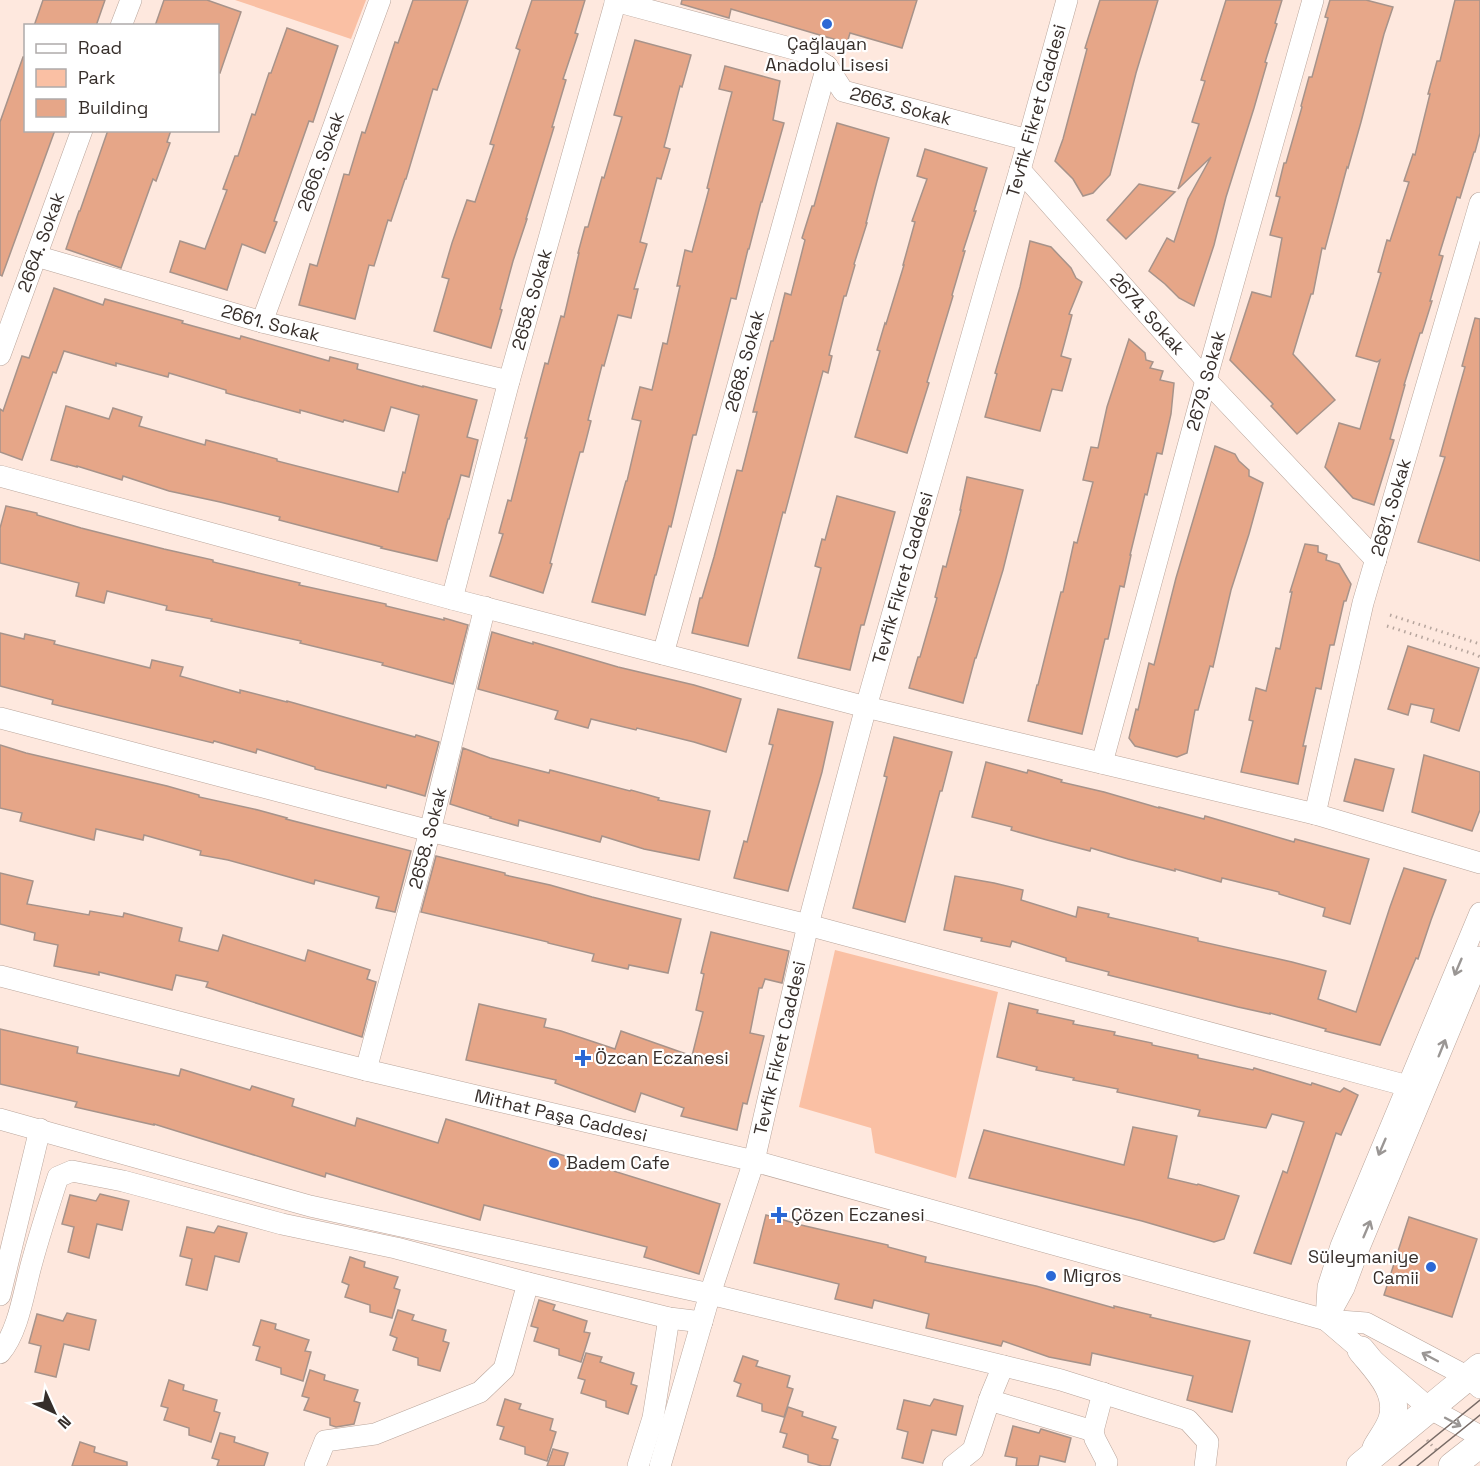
<svg xmlns="http://www.w3.org/2000/svg" width="1480" height="1466" font-family="'Space Grotesk',sans-serif">
<style>
.green{fill:#fac0a4}
.building{fill:#e6a688;stroke:#a7938a;stroke-width:1.5}
.lines{fill:none;stroke-linecap:round;stroke-linejoin:round}
.minor-casing{stroke:#b9a59b;stroke-width:22}
.major-casing{stroke:#b9a59b;stroke-width:28}
.path{stroke:#b6a59d;stroke-width:3;stroke-dasharray:1.5 4.5;stroke-linecap:butt}
.minor{stroke:#fff;stroke-width:21}
.major{stroke:#fff;stroke-width:27}
.tram{stroke:#786b66;stroke-width:1.5}
.oneway{stroke:#9a9694}
.poi-dot{fill:#2b68d5;stroke:#fff;stroke-width:2}
.labels{text-anchor:middle;stroke-width:4.5;stroke-linejoin:round;paint-order:stroke}
.poi-label{font-size:18px;fill:#362e2a;stroke:#fff;text-anchor:start}
.street-label{font-size:18px;fill:#362e2a;stroke:#fff}
</style>
<rect width="100%" height="100%" fill="#fee8de"/>
<g class="green">
<path d="M235,0H366L351,39Z"/>
<path d="M835,950L998,992L956,1178L875,1153L871,1128L799,1107Z"/>
</g>
<g class="building">
<path d="M43,0H105L96,26H34Z"/>
<path d="M164,0H207L241,12L220,73L218,72V26H155Z"/>
<path d="M413,0H468L437,90L433,89L406,179H405L391,221L388,220L374,266L369,265L355,319L299,305L310,264L317,266L344,174L349,175L362,132L365,133L395,42L398,43Z"/>
<path d="M532,0H585L575,33L578,34L563,79L566,80L552,127H554L526,219H527L513,261L500,309L502,310L491,348L434,331L449,279L442,277L452,243L467,200L475,202L494,145L490,144L520,50L516,48Z"/>
<path d="M682,0H917L902,48L850,33L847,43L731,9L729,18L681,4Z"/>
<path d="M1100,0H1158L1136,73L1110,175L1093,193L1083,196L1073,179L1055,161L1063,139L1087,49L1085,48Z"/>
<path d="M1226,0H1282L1275,23L1277,24L1265,62L1267,63L1254,108L1226,197L1214,245L1194,306L1179,298L1165,284L1149,271L1167,238L1174,242L1188,199L1211,157L1178,189L1199,124L1192,122L1205,81L1201,80Z"/>
<path d="M1330,0H1366L1393,7L1384,34L1361,122L1348,168L1347,167L1325,249L1322,248L1313,294H1311L1293,354L1335,400L1297,434L1271,406L1273,404L1230,360L1252,292L1271,297L1282,238L1270,235L1280,197L1276,196L1284,163H1286L1302,107L1301,106L1309,77H1312L1328,18L1325,17Z"/>
<path d="M1455,0H1480V133L1475,152H1474L1460,198L1457,197L1439,255L1443,256L1430,301H1432L1422,333H1420L1404,385H1405L1390,439L1394,440L1374,505L1353,498L1325,467L1339,423L1360,429L1380,360L1377,362L1356,356L1381,273L1378,272L1387,240L1390,241L1409,182L1404,181L1413,154L1415,155L1430,94H1428L1437,61H1440Z"/>
<path d="M287,28L338,46L313,122L309,121L274,221L277,222L265,253L242,244L227,290L170,272L180,241L205,249L227,190L223,189L235,156H238L252,114L255,115L269,73H271Z"/>
<path d="M635,40L691,55L682,87L680,86L664,147L670,149L661,179L657,178L640,242L647,244L634,289H638L631,318L618,315L604,366L602,365L588,420L591,421L583,452H580L550,563L552,564L543,593L490,576L503,534L499,533L508,500L511,501L527,438H525L545,363L548,364L561,316L564,317L579,253H578L585,227H588L602,177L604,178L622,117L614,115Z"/>
<path d="M23,57H26V130H55L2,276L0,275V122Z"/>
<path d="M725,66L780,81L773,120L784,123L762,202H761L749,249H748L736,299L731,298L696,435H693L671,527L669,526L656,575H655L645,615L592,602L626,481H627L641,421L632,419L640,387L652,390L663,343L667,344L680,286H677L685,250L692,252L709,189L707,188L718,145L732,92L719,89Z"/>
<path d="M837,123L889,138L877,181L866,223H867L854,264L855,265L846,296H844L829,355L832,356L828,373L823,371L785,513L783,512L748,646L692,633L700,598H702L714,557L737,470L742,471L757,412H753L771,341H773L785,293L791,295L805,240L802,238L812,206H814Z"/>
<path d="M108,130H171L167,142L170,143L156,181L153,179L121,268L66,249L79,211H80Z"/>
<path d="M925,149L987,168L974,211H976L963,251H965L952,295L953,296L927,382L929,383L907,453L855,437L880,351L877,350L885,323L886,324L904,265H903L915,222L912,221L927,179L917,176Z"/>
<path d="M1139,184L1175,192L1126,239L1107,220Z"/>
<path d="M1030,241L1051,247L1071,268L1076,278L1082,282L1069,314L1072,315L1061,356L1071,359L1062,391L1052,389L1040,431L985,417L997,374L995,373L1020,287Z"/>
<path d="M54,288L103,305L105,299L183,321L182,323L240,339L241,336L329,361L330,357L358,364L357,369L423,387V386L477,400L467,437L478,440L469,477L461,475L449,519H448L437,561L381,548L382,547L279,520L280,517L220,502L169,491L123,476L122,480L77,466V467L51,460L66,406L109,419L113,408L142,417L139,426L205,445L206,440L277,459V461L398,492L403,472L405,473L419,415L391,407L384,431L344,420L343,422L300,410V413L226,393V390L169,373L168,377L116,363V366L64,351L56,373L53,372L22,460L0,452V409L3,411L22,356L29,358Z"/>
<path d="M1475,318L1480,319V561L1418,542L1445,457L1440,456L1465,367L1462,366Z"/>
<path d="M1129,339L1145,353L1146,360L1153,362L1150,368L1163,371L1160,380L1174,383L1171,414L1162,454L1157,453L1147,495L1145,494L1130,555H1131L1124,587L1120,586L1108,639H1105L1082,734L1028,721L1037,685H1038L1061,592H1063L1074,542L1077,543L1093,482L1083,480L1091,447L1098,448L1107,407Z"/>
<path d="M1215,446L1235,454L1239,461L1249,470V476L1263,483L1249,534L1231,590L1213,667L1210,666L1198,710H1195L1187,753L1177,757L1135,746L1129,738L1136,709L1138,710L1149,663L1154,665L1176,578Z"/>
<path d="M967,477L1023,490L1003,570L976,658H975L963,703L909,688L918,657H920L937,598L935,597L943,566L946,567L961,510H960Z"/>
<path d="M837,496L895,512L864,625H861L850,670L798,658L821,568L815,566L822,539L825,540Z"/>
<path d="M6,506L37,513V515L81,528L164,549L213,560V562L300,583L299,585L386,604V606L444,620V618L468,625L453,684L382,665L383,663L300,643L301,641L211,621L212,619L166,610L167,606L107,591L104,603L76,596L79,583L0,563V528Z"/>
<path d="M1305,544L1318,546V552L1327,555L1326,560L1339,564L1351,584L1346,601H1344L1334,645H1330L1321,689L1316,688L1303,746H1306L1298,784L1241,772L1253,721L1249,720L1256,688L1266,691L1276,648L1280,649L1292,592H1290Z"/>
<path d="M492,632L533,644V642L618,667L694,685L741,699L726,752L694,742L637,728L636,730L591,719L588,728L555,719L558,711L478,689Z"/>
<path d="M0,633L24,639L25,634L55,641L54,644L150,668L152,660L183,667L180,676L240,693V690L287,702V701L415,737L416,735L439,742L425,796L387,785L386,788L315,769V767L257,749L256,753L214,741L213,743L52,704L53,700L0,686Z"/>
<path d="M1408,646L1479,668L1459,731L1431,722L1434,709L1411,704L1408,715L1388,709Z"/>
<path d="M778,709L833,722L822,772L788,891L734,878L744,841L747,842L773,745L769,744Z"/>
<path d="M894,737L952,752L942,791H940L905,922L853,908L887,777L884,776Z"/>
<path d="M0,745L26,753L167,786L199,795V797L258,810L287,818L286,819L411,851L395,912L376,908L379,897L315,880L314,884L228,860L200,855L201,851L144,835L143,840L96,829L94,840L20,821L22,813L0,808Z"/>
<path d="M463,748L490,758L549,773L550,770L630,791L631,790L659,798L658,800L710,811L699,860L644,849L602,836L600,842L519,820L518,826L490,818L491,817L450,804Z"/>
<path d="M1424,755L1480,772V810L1472,831L1412,812Z"/>
<path d="M1355,759L1394,769L1383,811L1344,801Z"/>
<path d="M986,762L1027,773L1028,770L1062,780L1061,782L1104,792L1159,808V807L1204,819L1205,816L1294,842L1295,839L1369,859L1350,924L1323,916L1325,908L1279,894V892L1222,878L1221,882L1175,869V871L1128,859L1091,848L1090,851L1047,840L1011,830L1012,827L972,817Z"/>
<path d="M436,856L505,873V875L550,885L592,897L681,919L668,973L629,965L628,969L592,961L594,954L548,943V942L421,912Z"/>
<path d="M1404,868L1446,880L1431,920L1418,959L1416,958L1380,1045L1325,1031L1326,1029L1270,1013V1014L1238,1007L1108,975L1109,972L1066,961V958L1012,941L1010,947L981,941L982,938L944,930L955,876L994,883L1023,890L1021,900L1076,917L1078,907L1109,914L1108,917L1198,938V941L1292,962L1326,971L1318,999L1356,1012L1390,907Z"/>
<path d="M0,873L33,881L27,904L89,915L90,911L123,917L124,913L182,928L179,941L218,951L223,935L305,961L308,950L370,970L367,979L376,982L362,1037L206,987L208,982L176,975L172,990L99,972V975L54,966L58,945L34,940L35,933L0,924Z"/>
<path d="M711,932L789,951L782,983L765,979L762,988H759L750,1033L764,1036L747,1104L743,1103L737,1130L681,1116L684,1108L641,1093L635,1112L555,1083L556,1080L466,1060L479,1004L546,1019L544,1027L561,1031L615,1049L621,1031L692,1056L703,1012L696,1010L704,974L701,973Z"/>
<path d="M1009,1003L1038,1010L1037,1013L1074,1021L1073,1024L1115,1032L1114,1035L1152,1043V1045L1198,1055V1058L1253,1070L1254,1068L1311,1085L1312,1083L1340,1092L1344,1088L1358,1095L1341,1135L1336,1133L1291,1264L1254,1253L1283,1171L1287,1173L1304,1122L1272,1114L1266,1128L1198,1116L1200,1110L1117,1092L1118,1089L1073,1080L1074,1078L1036,1070L1037,1067L997,1057Z"/>
<path d="M0,1029L78,1047L77,1053L179,1076L181,1069L250,1090L252,1086L294,1099L292,1106L355,1126L357,1118L438,1143L446,1119L720,1204L699,1274L644,1257L647,1247L484,1205L480,1220L326,1173L325,1177L154,1124V1125L75,1107L77,1102L0,1084Z"/>
<path d="M1133,1127L1177,1136L1168,1178L1197,1185L1198,1184L1239,1196L1224,1239L1214,1242L1142,1221L969,1178L984,1130L1124,1165Z"/>
<path d="M100,1194L129,1201L122,1230L97,1224L89,1258L68,1252L74,1227L62,1224L70,1195L96,1201Z"/>
<path d="M766,1215L801,1225L888,1245V1247L926,1257L925,1262L1036,1286L1114,1308V1306L1151,1315L1150,1317L1250,1341L1232,1412L1187,1400L1193,1376L1092,1353L1090,1365L1049,1357L1003,1341L1001,1346L926,1328L929,1314L874,1300L872,1308L835,1299L839,1284L754,1263Z"/>
<path d="M1409,1217L1477,1239L1452,1317L1384,1295Z"/>
<path d="M218,1226L247,1233L239,1262L215,1256L207,1290L186,1285L192,1259L180,1256L187,1227L214,1233Z"/>
<path d="M350,1257L365,1262L364,1267L398,1277L394,1288L400,1290L392,1318L370,1312V1305L345,1297L349,1285L342,1282Z"/>
<path d="M539,1300L555,1305L553,1310L587,1321L584,1332L590,1333L581,1362L559,1355V1349L534,1341L538,1328L531,1326Z"/>
<path d="M398,1310L414,1315L412,1320L446,1330L443,1341L449,1343L440,1371L418,1365V1358L393,1350L397,1338L390,1335Z"/>
<path d="M67,1313L96,1320L89,1350L64,1344L56,1377L35,1372L41,1346L29,1343L37,1314L63,1321Z"/>
<path d="M261,1320L276,1324L275,1329L309,1340L305,1351L311,1352L303,1381L281,1374V1368L256,1360L260,1347L253,1345Z"/>
<path d="M586,1353L602,1357L600,1362L634,1373L631,1384L637,1386L628,1414L606,1407V1401L581,1393L585,1380L578,1378Z"/>
<path d="M743,1356L758,1361L756,1366L790,1376L787,1387L793,1389L784,1417L762,1411V1404L737,1396L741,1384L734,1381Z"/>
<path d="M310,1370L325,1375L324,1380L358,1390L354,1401L360,1403L354,1424L336,1427L330,1425V1418L304,1410L309,1398L302,1396Z"/>
<path d="M169,1380L184,1385L183,1390L217,1400L214,1411L220,1413L211,1442L189,1435V1428L164,1420L168,1408L161,1406Z"/>
<path d="M505,1399L521,1404L519,1409L553,1419L550,1430L556,1432L547,1461L525,1454V1447L500,1439L504,1427L497,1425Z"/>
<path d="M934,1399L963,1406L956,1435L932,1430L923,1463L902,1458L908,1432L897,1429L904,1400L930,1406Z"/>
<path d="M788,1407L803,1412L802,1416L836,1427L832,1438L838,1440L830,1466H822L808,1462V1455L783,1447L787,1434L780,1432Z"/>
<path d="M1013,1426L1039,1433L1041,1429L1071,1438L1065,1462L1040,1456L1038,1466H1016L1017,1458L1005,1456Z"/>
<path d="M220,1433L235,1437L234,1442L268,1453L264,1466H217L219,1460L212,1458Z"/>
<path d="M80,1442L95,1447L94,1452L127,1462V1466H72Z"/>
<path d="M553,1449L568,1453L564,1466H547Z"/>
</g>
<g class="lines">
<g class="minor-casing">
<g id="minor">
<path id="s1" d="M615,1L805,52L827,66L843,91L1028,140"/>
<path d="M121,26L131,0"/>
<path id="s2" d="M1020,170L1206,380L1376,560"/>
<path id="s3" d="M36,256L262,322L509,381"/>
<path id="s4" d="M262,322L380,0"/>
<path id="s5" d="M0,355L82,130"/>
<path d="M0,476L452,599L866,707L1315,814L1480,863"/>
<path id="s6" d="M452,599L509,381L616,0"/>
<path id="s7" d="M663,654L827,66"/>
<path d="M0,718L430,831L808,925L1408,1086"/>
<path id="s8" d="M1102,763L1206,380L1313,0"/>
<path id="s9" d="M1315,814L1363,603L1480,203"/>
<path id="s10" d="M0,976L366,1070L754,1161L1326,1320L1366,1323L1468,1377L1480,1388"/>
<path id="s11" d="M366,1070L430,831L485,607"/>
<path d="M0,1119L310,1206L710,1294L1061,1380L1188,1420L1208,1442L1205,1466"/>
<path d="M0,1295L40,1129"/>
<path d="M1328,1317L1344,1288L1359,1248L1480,957"/>
<path d="M1326,1320L1328,1287L1341,1246L1480,913"/>
<path d="M1326,1320L1429,1408L1480,1436"/>
<path d="M0,1353C19,1331 24,1290 32,1262C40,1233 49,1205 58,1177L72,1171L123,1181L282,1224L396,1248L528,1283L669,1318L702,1322"/>
<path d="M1103,1393L1093,1431L1095,1439L1107,1462L1106,1466"/>
<path d="M989,1400L1093,1431"/>
<path d="M315,1466L325,1441L375,1434L480,1392L504,1369L528,1283"/>
<path d="M638,1466L653,1418L669,1318"/>
<path id="s12" d="M660,1466L710,1294L754,1161L808,925L866,707L990,272L1020,170L1067,0"/>
<path d="M953,1466L973,1450L991,1395L1003,1366"/>
</g>
</g>
<g class="major-casing">
<g id="major">
<path d="M1361,1350C1377,1370 1400,1391 1392,1419C1389,1429 1381,1439 1376,1448"/>
<path d="M1360,1466L1480,1367"/>
<path d="M1452,1466L1480,1444"/>
</g>
</g>
<g class="path">
<path d="M1390,615L1480,644"/>
<path d="M1387,626L1477,655L1480,657"/>
<path d="M1427,1440L1437,1451"/>
</g>
<use href="#minor" class="minor"/>
<use href="#major" class="major"/>
<g class="tram">
<path d="M1399,1466L1480,1400"/>
<path d="M1417,1466L1480,1415"/>
</g>
</g>
<defs><path id="oneway-shaft" d="M-6 0H5M1.5-3L5.5 0L1.5 3" fill="none" stroke-width="1.6" stroke-linecap="round" stroke-linejoin="round" transform="scale(1.5)"/></defs>
<g class="oneway">
<use href="#oneway-shaft" transform="translate(1458 967) rotate(113)"/>
<use href="#oneway-shaft" transform="translate(1442 1048) rotate(-68)"/>
<use href="#oneway-shaft" transform="translate(1382 1147) rotate(113)"/>
<use href="#oneway-shaft" transform="translate(1367 1229) rotate(-67)"/>
<use href="#oneway-shaft" transform="translate(1430 1357) rotate(-152)"/>
<use href="#oneway-shaft" transform="translate(1453 1422) rotate(28)"/>
</g>
<g class="poi-dot">
<circle cx="827" cy="24" r="6"/>
<path d="M580 1049h6v6h6v6h-6v6h-6v-6h-6v-6h6z"/>
<circle cx="554" cy="1163" r="6"/>
<path d="M776 1206h6v6h6v6h-6v6h-6v-6h-6v-6h6z"/>
<circle cx="1431" cy="1267" r="6"/>
<circle cx="1051" cy="1276" r="6"/>
</g>
<g class="labels">
<g class="poi-label">
<text x="827" y="50" text-anchor="middle">Çağlayan<tspan x="827" dy="21">Anadolu Lisesi</tspan></text>
<text x="595" y="1064">Özcan Eczanesi</text>
<text x="566" y="1169">Badem Cafe</text>
<text x="791" y="1221">Çözen Eczanesi</text>
<text x="1419" y="1263" text-anchor="end">Süleymaniye<tspan x="1419" dy="21">Camii</tspan></text>
<text x="1063" y="1282">Migros</text>
</g>
<g class="street-label">
<text dy="6" stroke="none"><textPath href="#s1" startOffset="312">2663. Sokak</textPath></text>
<text dy="6" stroke="none"><textPath href="#s12" startOffset="1407">Tevfik Fikret Caddesi</textPath></text>
<text dy="6" stroke="none"><textPath href="#s4" startOffset="171">2666. Sokak</textPath></text>
<text dy="6" stroke="none"><textPath href="#s5" startOffset="120">2664. Sokak</textPath></text>
<text dy="6" stroke="none"><textPath href="#s6" startOffset="310">2658. Sokak</textPath></text>
<text dy="6" stroke="none"><textPath href="#s2" startOffset="192">2674. Sokak</textPath></text>
<text dy="6" stroke="none"><textPath href="#s3" startOffset="244">2661. Sokak</textPath></text>
<text dy="6" stroke="none"><textPath href="#s7" startOffset="304">2668. Sokak</textPath></text>
<text dy="6" stroke="none"><textPath href="#s8" startOffset="396">2679. Sokak</textPath></text>
<text dy="6" stroke="none"><textPath href="#s9" startOffset="316">2681. Sokak</textPath></text>
<text dy="6" stroke="none"><textPath href="#s12" startOffset="921">Tevfik Fikret Caddesi</textPath></text>
<text dy="6" stroke="none"><textPath href="#s11" startOffset="240">2658. Sokak</textPath></text>
<text dy="6" stroke="none"><textPath href="#s12" startOffset="435">Tevfik Fikret Caddesi</textPath></text>
<text dy="6" stroke="none"><textPath href="#s10" startOffset="578">Mithat Paşa Caddesi</textPath></text>
</g>
</g>
<rect x="24" y="24" width="195" height="108" fill="#ffffff" stroke="#afabaa" stroke-width="1.5"/>
<rect x="36" y="44" width="30" height="9" fill="#ffffff" stroke="#afabaa" stroke-width="1.5"/>
<text x="78" y="54" font-size="18" fill="#362e2a">Road</text>
<rect x="36" y="69" width="30" height="18" fill="#fac0a4" stroke="#afabaa" stroke-width="1.5"/>
<text x="78" y="84" font-size="18" fill="#362e2a">Park</text>
<rect x="36" y="99" width="30" height="18" fill="#e6a688" stroke="#afabaa" stroke-width="1.5"/>
<text x="78" y="114" font-size="18" fill="#362e2a">Building</text>
<g transform="translate(54 1412) rotate(135)" stroke="#ffffff" stroke-width="4.5" paint-order="stroke">
<path d="M0-4.5L10 22L0 15L-10 22Z" fill="#362e2a"/>
<text y="-9" font-size="16" font-weight="bold" text-anchor="middle" fill="#362e2a">N</text>
</g>
</svg>
